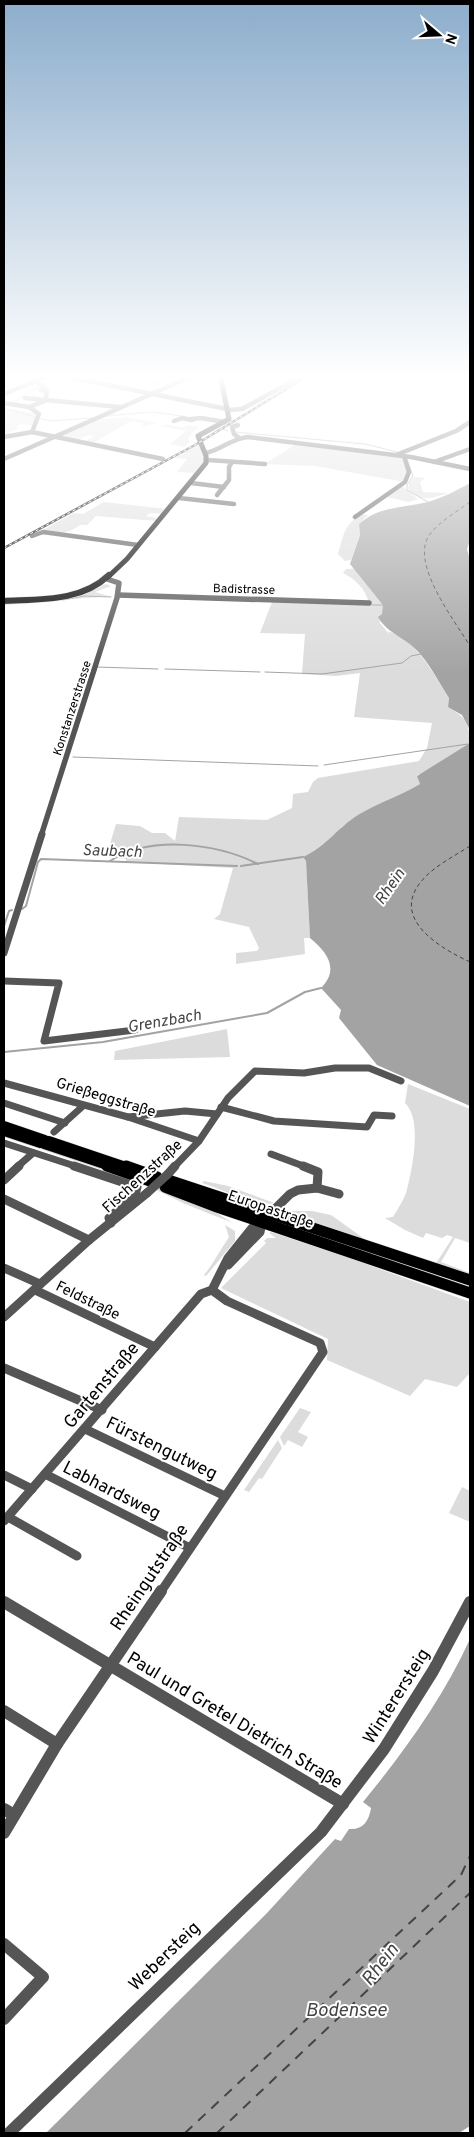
<svg xmlns="http://www.w3.org/2000/svg" width="474" height="2137" font-family="Overpass,sans-serif">
<style>
.green{fill:#dcdcdc}
.water{fill:#a3a3a3}
.lines{fill:none;stroke-linecap:round;stroke-linejoin:round}
.stream-far1{stroke:#a3a3a3;stroke-width:1}
.stream{stroke:#a3a3a3;stroke-width:2}
.ferry-far1{stroke:#444;stroke-width:1;stroke-dasharray:4 3;stroke-linecap:butt}
.ferry{stroke:#444;stroke-width:2;stroke-dasharray:10 8;stroke-linecap:butt}
.major-far3-casing{stroke:#dbdbdb;stroke-width:5.5}
.major-far2-casing{stroke:#dbdbdb;stroke-width:7}
.major-far1-casing{stroke:#dbdbdb;stroke-width:9}
.major-casing{stroke:#dbdbdb;stroke-width:12}
.minor-far4{stroke:#555;stroke-width:4.5}
.minor-far3{stroke:#555;stroke-width:5.5}
.minor-far2{stroke:#555;stroke-width:7}
.minor-far1{stroke:#555;stroke-width:9}
.minor{stroke:#555;stroke-width:12}
.major-far3{stroke:#000;stroke-width:5}
.major-far2{stroke:#000;stroke-width:6}
.major-far1{stroke:#000;stroke-width:8}
.major{stroke:#000;stroke-width:11}
.rail-casing{stroke:#000;stroke-width:2.5}
.rail{stroke:#fff;stroke-width:1;stroke-dasharray:3;stroke-linecap:butt}
.minor-bridge{stroke:#555;stroke-width:9}
.labels{text-anchor:middle;stroke-width:4;stroke-linejoin:round;paint-order:stroke}
.far-street-label{font-size:12px;fill:#000;stroke:#fff}
.street-label{font-size:15px;fill:#000;stroke:#fff}
.water-label{font-size:16px;font-style:italic;fill:#444;stroke:#fff}
.near-street-label{font-size:18px;fill:#000;stroke:#fff}
.near-water-label{font-size:19px;font-style:italic;fill:#444;stroke:#fff}
</style>
<rect width="100%" height="100%" fill="#fff"/>
<g class="green">
<path d="M112,374L122,377L128,375L126,374L152,377L161,374L179,375L156,385L109,375Z"/>
<path d="M4,408L39,414L35,426L22,424L16,426L19,428L8,433L16,435L4,437Z"/>
<path d="M126,417L157,423L140,427L144,423L131,421L93,443H82L94,436L89,435L75,441L57,436L96,420Z"/>
<path d="M169,425L182,428L187,425L200,427L192,432L188,439L190,442L184,447L170,444L186,431L159,426Z"/>
<path d="M296,444L404,456L410,470L405,482L315,466L265,464Z"/>
<path d="M198,445L205,461L195,473L177,472L187,459L175,458Z"/>
<path d="M414,477L425,478L420,482L423,492L448,493C432,498 421,503 408,489L409,483Z"/>
<path d="M402,486L418,499L409,502L387,497Z"/>
<path d="M104,502L167,509L163,514L150,513L146,516L155,518L157,521L96,516L87,525H80C67,535 57,534 41,531L74,513L83,514Z"/>
<path d="M360,514L368,515L359,524L360,534L351,560L345,561L338,554C344,535 343,527 360,514Z"/>
<path d="M367,568L389,614L379,616L380,623L389,634L388,631C418,641 433,674 449,698L448,707C472,720 470,731 470,757L417,775L420,784L343,826L319,851L303,857L306,861L310,938H304L305,954L236,964V953L257,951L259,948L249,927L214,919L220,914L233,868L126,862V859L106,857L116,824L140,826L152,833H165L175,841L179,817L267,820L292,808L293,794L308,792L313,782L318,778L419,761L427,748L432,723L354,717L360,673L336,676L302,674L305,634L260,633L272,602L369,603C365,588 355,579 343,573L346,569Z"/>
<path d="M106,584L111,586L95,592L112,597C76,597 40,603 4,605V603L78,596Z"/>
<path d="M227,1029L230,1057L114,1060L115,1051Z"/>
<path d="M408,1084L470,1109V1243L455,1238L441,1262L470,1273V1277L435,1265L453,1237L447,1235L442,1238L426,1233L423,1238L405,1230L385,1218L393,1217C397,1210 403,1201 406,1193C412,1171 423,1120 405,1103Z"/>
<path d="M4,1134L151,1184L210,1209L233,1223L185,1204L142,1183L4,1137Z"/>
<path d="M204,1181L228,1186L274,1203C253,1207 223,1189 202,1183Z"/>
<path d="M281,1211H312L331,1215L366,1240Z"/>
<path d="M225,1225L235,1231V1241L206,1276L204,1275C214,1263 220,1250 229,1237Z"/>
<path d="M271,1232L347,1257L470,1302V1373L457,1387L425,1379L410,1396L327,1360L328,1339L221,1288L266,1243L264,1241L267,1238H276L269,1233Z"/>
<path d="M300,1408L311,1412L298,1432L308,1437L302,1447L288,1440L284,1446L280,1437Z"/>
<path d="M278,1440L282,1448L262,1479L259,1478L249,1492L244,1490Z"/>
<path d="M462,1487L470,1491V1522L449,1513Z"/>
</g>
<g class="water">
<path d="M470,483V540L467,549L470,560V730L462,715L448,707L449,698C440,684 432,668 421,655C408,638 387,634 378,617L382,614L383,605L350,564L360,535L359,524C379,506 403,508 428,502C442,498 458,490 470,483Z"/>
<path d="M470,743V1106L377,1065L339,1018L341,1010L321,988C340,969 327,952 310,938L306,861L303,857C326,847 337,828 358,815C378,803 400,796 420,784L417,776Z"/>
<path d="M470,1639V2126L459,2133H46L267,1913L335,1839L341,1841L349,1829C363,1830 369,1821 371,1808L363,1802C404,1752 443,1698 470,1639Z"/>
</g>
<g class="lines">
<g class="stream-far1">
<path d="M435,376L464,385"/>
<path d="M466,385L470,387"/>
<path d="M13,403L39,386L67,379"/>
<path d="M4,408L50,421L92,418"/>
<path d="M107,416L152,412L182,416"/>
<path d="M216,427L228,431"/>
<path d="M234,432L365,444L397,452"/>
<path d="M408,462L413,476L407,485V490L428,502"/>
<path d="M63,600L84,596L111,597"/>
<path d="M372,605H383"/>
<path d="M97,667L158,669"/>
<path d="M165,669L260,672"/>
<path d="M265,672L322,674L402,663L411,656L421,654"/>
<path d="M73,757L318,766"/>
<path d="M324,765L468,744"/>
</g>
<g class="stream">
<path d="M110,861C151,835 216,843 258,864"/>
<path d="M241,866L303,857"/>
<path d="M22,909L26,906L38,862L41,859L237,866"/>
<path d="M4,926L9,911L12,910"/>
<path d="M4,1052L103,1042L267,1013L305,992L321,988"/>
</g>
<g class="ferry-far1">
<path d="M470,502C458,511 440,521 431,533C407,560 455,621 470,646"/>
<path d="M470,846C453,857 432,867 420,883C391,920 442,949 470,962"/>
</g>
<g class="ferry">
<path d="M185,2133L461,1875L470,1856"/>
<path d="M217,2133L470,1893"/>
</g>
<g class="major-far3-casing">
<path id="major-far3" d="M108,577L127,559L206,463V456L198,436L229,419L220,374"/>
</g>
<g class="major-far2-casing">
<path id="major-far2" d="M4,601C40,599 81,602 109,575"/>
</g>
<g class="major-far1-casing">
<g id="major-far1">
<path d="M4,1125L45,1139"/>
<path d="M4,1132L40,1144"/>
<path d="M49,1140L129,1167"/>
<path d="M44,1145L110,1167"/>
</g>
</g>
<g class="major-casing">
<g id="major">
<path d="M107,1166L153,1182"/>
<path d="M126,1166L157,1177"/>
<path d="M171,1181L470,1280"/>
<path d="M165,1187L217,1207L470,1293"/>
</g>
</g>
<g class="minor-far4">
<path d="M54,374L227,409"/>
<path d="M4,394L53,374"/>
<path d="M25,398L120,407"/>
<path d="M4,403L29,407L39,414L32,432L163,459"/>
<path d="M29,407L45,401L47,391L41,390L45,388L35,381"/>
<path d="M228,410L242,409L305,374"/>
<path d="M191,419L201,418L225,422"/>
<path d="M174,421L182,418L192,420"/>
<path d="M238,425L232,427L234,434L238,437"/>
<path d="M4,437L32,432"/>
<path d="M206,453C221,450 232,438 248,437L411,457L470,469"/>
<path d="M396,455L456,431L470,422"/>
<path d="M4,459L197,374"/>
<path d="M208,460L265,464"/>
<path d="M434,462L470,449"/>
<path d="M191,483L224,487"/>
<path d="M217,495L229,480V467L232,462"/>
<path d="M179,498L234,504"/>
<path d="M355,517L405,482L409,472L404,456"/>
<path d="M32,536L43,532L138,545"/>
</g>
<g class="minor-far3">
<path d="M118,595L369,603"/>
<path d="M41,836L117,598L119,583L107,579"/>
</g>
<g class="minor-far2">
<path d="M4,953L42,834"/>
<path d="M4,981L59,983L44,1041L135,1030"/>
<path d="M4,1083L128,1117L199,1141"/>
<path d="M4,1103L65,1123"/>
<path d="M221,1107L274,1121L367,1127L374,1115L392,1116"/>
<path d="M128,1117L185,1111L217,1114"/>
<path d="M54,1132L83,1106"/>
<path d="M4,1143L78,1167"/>
<path d="M271,1154L306,1167"/>
<path d="M17,1167L33,1153"/>
<path d="M174,1167L199,1141L228,1098L255,1071L304,1073L335,1068H369L401,1081"/>
</g>
<g class="minor-far1">
<path d="M74,1166L137,1187L135,1195L109,1218L111,1223"/>
<path d="M303,1166L318,1172L317,1188"/>
<path d="M168,1174L175,1166"/>
<path d="M4,1180L19,1166"/>
<path d="M4,1199L89,1240"/>
<path d="M228,1265L260,1232L262,1222"/>
<path d="M4,1268L40,1284"/>
<path d="M35,1290L155,1347"/>
<path d="M4,1317L89,1240L147,1193"/>
<path d="M4,1368L102,1410"/>
<path d="M85,1429L225,1496"/>
<path d="M45,1474L190,1548"/>
<path d="M4,1475L32,1489"/>
<path d="M8,1517L77,1556"/>
<path d="M4,1521L201,1294L212,1290L228,1258L252,1228L262,1222L290,1194L298,1190L317,1188L339,1194"/>
<path d="M160,1593L323,1352L320,1343L227,1301L212,1290"/>
</g>
<g class="minor">
<path d="M4,1602L343,1804"/>
<path d="M4,1711L57,1744"/>
<path d="M4,1809L14,1815"/>
<path d="M4,1833L57,1744L161,1591"/>
<path d="M4,1944L43,1977L4,2019"/>
<path d="M9,2133L321,1832L384,1749L433,1671L470,1602"/>
</g>
<use href="#major-far3" class="major-far3"/>
<use href="#major-far2" class="major-far2"/>
<use href="#major-far1" class="major-far1"/>
<use href="#major" class="major"/>
<g class="rail-casing">
<path id="rail" d="M4,548L195,445L311,374"/>
</g>
<use href="#rail" class="rail"/>
<path class="minor-bridge" d="M147,1193L168,1174"/>
</g>
<linearGradient id="sky" x2="0" y2="1"><stop stop-color="#8cadcc"/><stop offset="0.56" stop-color="#fff"/><stop offset="1" stop-color="#fff" stop-opacity="0"/></linearGradient>
<rect width="474" height="673" fill="url(#sky)"/>
<g class="labels">
<g class="far-street-label">
<text transform="translate(244 589) rotate(2)" y="4">Badistrasse</text>
<text transform="translate(72 708) rotate(-72)" y="4">Konstanzerstrasse</text>
</g>
<g class="street-label">
<text transform="translate(106 1097) rotate(17)" y="5">Grießeggstraße</text>
<text transform="translate(142 1176) rotate(-42)" y="5">Fischenzstraße</text>
<text transform="translate(271 1209) rotate(19)" y="5">Europastraße</text>
<text transform="translate(88 1300) rotate(26)" y="5">Feldstraße</text>
</g>
<g class="water-label">
<text transform="translate(112 850) rotate(2)" y="6">Saubach</text>
<text transform="translate(389 886) rotate(-55)" y="6">Rhein</text>
<text transform="translate(164 1020) rotate(-10)" y="6">Grenzbach</text>
</g>
<g class="near-street-label">
<text transform="translate(101 1385) rotate(-50)" y="6">Gartenstraße</text>
<text transform="translate(162 1448) rotate(26)" y="6">Fürstengutweg</text>
<text transform="translate(112 1490) rotate(27)" y="6">Labhardsweg</text>
<text transform="translate(149 1577) rotate(-56)" y="6">Rheingutstraße</text>
<text transform="translate(396 1696) rotate(-58)" y="6">Winterersteig</text>
<text transform="translate(235 1720) rotate(31)" y="6">Paul und Gretel Dietrich Straße</text>
<text transform="translate(164 1956) rotate(-44)" y="6">Webersteig</text>
</g>
<g class="near-water-label">
<text transform="translate(379 1964) rotate(-52)" y="7">Rhein</text>
<text x="346" y="2016">Bodensee</text>
</g>
</g>
<rect width="474" height="2137" fill="none" stroke="#000000" stroke-width="10"/>
<g transform="translate(439 35) rotate(109)" stroke="#ffffff" stroke-width="4" paint-order="stroke">
<path d="M0-4L9 19L0 12L-9 19Z" fill="#000000"/>
<text y="-8" font-size="14" font-weight="bold" text-anchor="middle" fill="#000000">N</text>
</g>
</svg>
